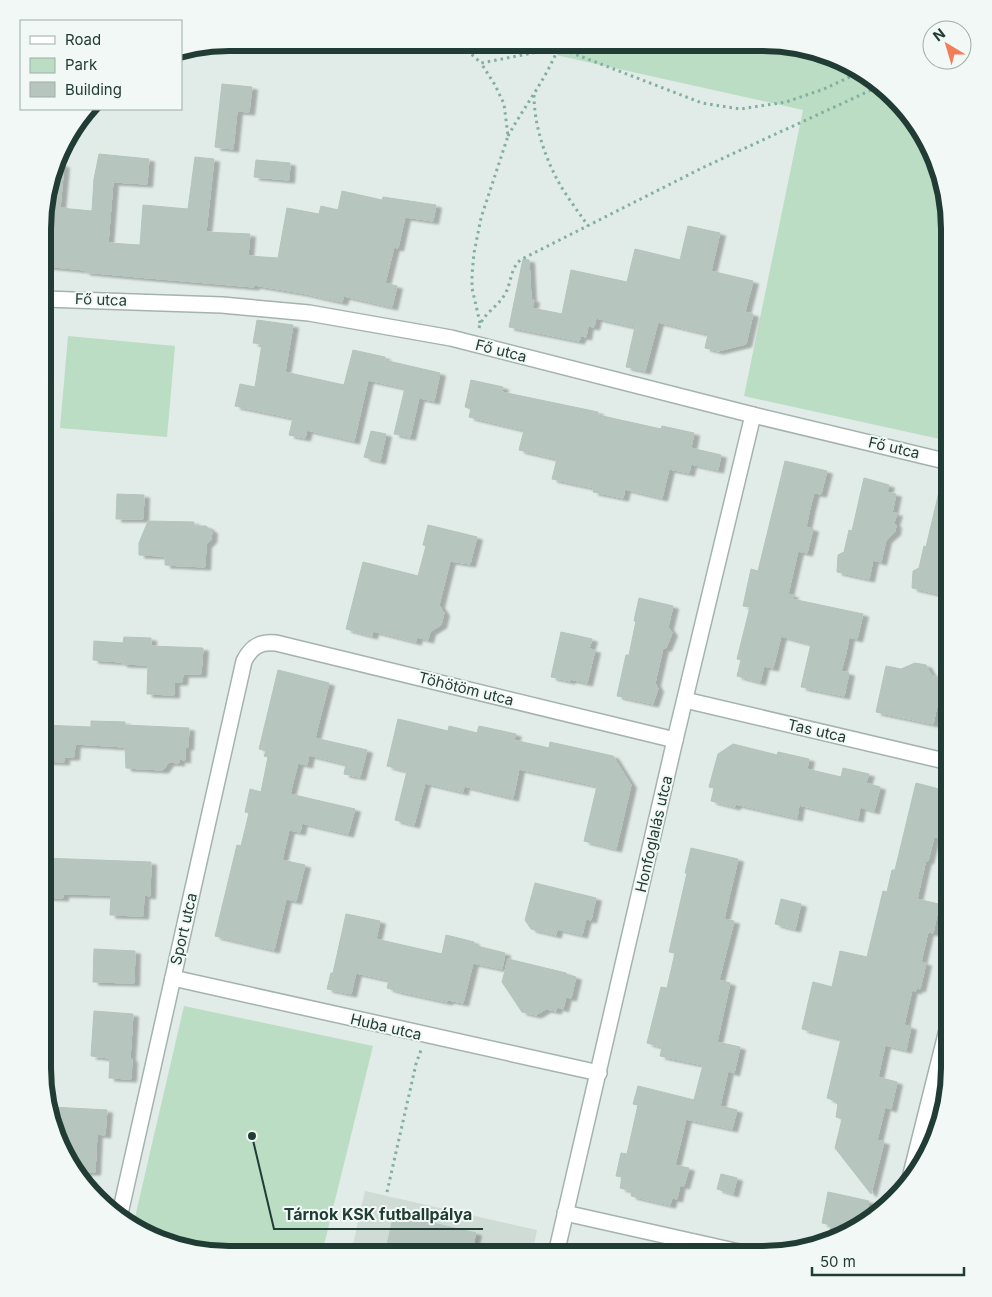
<svg xmlns="http://www.w3.org/2000/svg" width="992" height="1297" font-family="Inter,sans-serif">
<style>
.built{fill:#cfdbd5}
.green{fill:#baddc3}
.building{fill:#b6c6bf;stroke:#b3c5bd;filter:url(#shadow)}
.lines{fill:none;stroke-linecap:round;stroke-linejoin:round}
.minor-casing{stroke:#a4b3ae;stroke-width:18}
.path{stroke:#81afa0;stroke-width:3;stroke-dasharray:2.5 4;stroke-linecap:butt}
.minor{stroke:#fff;stroke-width:15}
.labels{text-anchor:middle;stroke-width:4;stroke-linejoin:round;paint-order:stroke}
.street-label{font-size:15px;fill:#213c34;stroke:#f1f8f5}
.rim{fill:none;stroke:#213c34;stroke-width:6}
.leader{fill:none;stroke:#213c34;stroke-width:2}
.callout-dot{fill:#213c34;stroke:#f1f8f5;stroke-width:2}
.callout-label{font-size:16px;text-anchor:middle;font-weight:bold;fill:#213c34;stroke:#f1f8f5;stroke-width:4;stroke-linejoin:round;paint-order:stroke}
</style>
<defs>
<filter id="shadow"><feDropShadow dx="5.5" dy="3" stdDeviation="1" flood-color="#0004"/></filter>
</defs>
<rect width="100%" height="100%" fill="#e1ebe7"/>
<path class="built" d="M365,1191L537,1230L532,1254L351,1253Z"/>
<g class="green">
<path d="M589,44H787L834,57L876,81L930,146L949,229V441L744,396L803,110L556,55Z"/>
<path d="M68,336L175,346L167,437L60,428Z"/>
<path d="M184,1006L373,1046L322,1253H205L133,1226Z"/>
</g>
<g class="building">
<path d="M222,84L252,87L249,112L237,111L233,149L215,147Z"/>
<path d="M99,154L149,159L147,184L113,182L108,243L140,245L143,205L188,209L195,157L214,159L206,232L250,234L248,256L278,258L287,208L319,214L321,206L338,210L342,191L382,200L383,197L436,205L433,221L405,217L398,248L394,247L385,283L397,286L392,307L344,296L342,302L302,293L254,285V287L138,277L85,272V270L44,266V204L58,163L64,165L60,208L92,211L94,179Z"/>
<path d="M256,160L290,163L289,180L254,177Z"/>
<path d="M688,226L720,233L711,271L753,281L745,312L753,314L746,344L718,351L705,348L708,334L658,322L645,371L626,367L635,327L596,318L594,327L588,326L586,337L581,336L579,341L509,327L523,259L529,260L531,299L534,300L532,308L562,314L571,270L627,282L635,249L680,260Z"/>
<path d="M257,320L293,325L285,372L344,385L353,350L385,357L384,360L440,373L434,401L419,398L410,437L394,434L405,388L368,380L354,441L307,430L305,438L289,435L293,418L235,406L240,384L255,387L262,344L253,343Z"/>
<path d="M471,380L503,387L502,392L598,412V415L661,429L662,426L694,433L691,448L721,455L718,470L691,464L689,473L669,469L662,498L625,489L623,498L593,492L594,488L552,479L557,459L519,450L524,430L469,417L471,409L465,407Z"/>
<path d="M371,431L386,434L380,461L364,457Z"/>
<path d="M785,461L827,471L821,494L814,493L810,508L806,527L813,529L807,553L798,551L788,594L793,595L792,599L863,614L857,639L849,637L846,653L841,671L849,673L844,696L801,687L811,644L781,636L773,668L764,666L760,682L737,676L741,660L737,659L750,607L743,606L751,569L758,571Z"/>
<path d="M943,475L949,476V570L943,595L912,588L913,571L919,568L924,546L926,547Z"/>
<path d="M864,478L889,485L887,492L896,494L892,513H897L894,523L896,525L895,532L886,540L881,562L873,560L869,579L837,572L838,555L844,552L849,530L852,531Z"/>
<path d="M117,494L144,495L143,519H116Z"/>
<path d="M148,521L194,522V526H206L212,531L211,540L206,545L205,567L165,565V556L139,555V543Z"/>
<path d="M428,525L477,537L470,564L450,561L439,605L444,613L441,625L430,632L428,640L417,637L416,642L373,631L372,636L346,629L363,562L418,576L426,546L423,545Z"/>
<path d="M639,598L673,606L668,627L672,633L666,648H663L655,683L658,689L653,704L617,696L626,655H629L636,621H634Z"/>
<path d="M561,632L592,639L589,649L595,650L587,683L570,679V681L551,677Z"/>
<path d="M124,637L151,638V646L203,648L201,674H183L182,682H174V695L147,694L148,665L122,664V662L93,660L94,641L123,643Z"/>
<path d="M915,663L926,665L932,676L943,678L933,724L876,712L886,666L901,669Z"/>
<path d="M278,670L329,683L315,738L367,750L360,777L344,774L346,764L309,755L307,765L298,763L290,794L355,809L348,834L302,823L300,832L289,830L282,860L305,865L296,901L286,899L274,950L215,936L237,845L241,846L249,813L245,812L250,789L261,792L268,757L264,756L266,751L259,749Z"/>
<path d="M398,719L448,731L449,726L477,733L479,726L516,734L514,740L549,748L550,742L613,756L631,785L616,849L584,841L597,786L519,769L513,798L464,786L463,792L425,783L414,825L395,820L407,771L387,766Z"/>
<path d="M91,721L125,722V725L189,728L188,747H185V760L179,759V763L169,762L163,770L126,768L125,747L75,744L74,757H64V762L43,761V725L91,727Z"/>
<path d="M733,744L777,755L778,752L809,759L807,769L841,777L843,768L869,774L866,783L880,787L874,811L860,807L858,819L799,805L797,818L735,804V807L711,801L714,788L709,787L718,754Z"/>
<path d="M916,783L939,789L937,797L944,799L941,809L946,811L939,838L934,837L928,861L926,860L917,899L939,904L933,933L928,932L921,962L926,963L920,989L917,988L916,991L912,990L904,1025L911,1027L906,1050L885,1045L878,1077L897,1082L891,1109L885,1107L877,1140L884,1142L871,1194L835,1148L842,1119L836,1117L838,1104L836,1103V1101L827,1098L841,1039L802,1029L813,982L832,987L840,951L867,957L883,891L887,892L892,870H895Z"/>
<path d="M691,848L738,859L724,919L734,921L719,980L730,983L717,1042L740,1047L734,1073L728,1071L720,1106L737,1110L732,1129L686,1119L675,1165L689,1168L684,1186L680,1185L677,1199L672,1198L670,1205L631,1196L632,1191L620,1188L622,1177L616,1176L621,1153L627,1154L638,1105L633,1104L638,1086L694,1100L703,1065L660,1056L662,1047L647,1043L661,987L667,988L675,953L669,952L687,873H685Z"/>
<path d="M43,858L151,862L150,896L144,895L143,916L110,915L111,895L63,894V898L43,897Z"/>
<path d="M535,883L596,898L591,920L586,919L582,935L557,929L556,935L531,929L525,920Z"/>
<path d="M781,899L801,904L795,929L775,924Z"/>
<path d="M346,914L380,921L376,939L442,954L446,935L474,942L473,945L505,953L502,969L473,963L463,1003L448,1000L447,1002L397,991L387,988L389,980L356,973L351,994L327,989L331,973H333Z"/>
<path d="M94,949L135,951L134,983L93,982Z"/>
<path d="M508,959L566,973V974L576,977L571,998L566,997L563,1009L557,1007L556,1011L546,1009L536,1015L522,1012L502,982Z"/>
<path d="M94,1011L133,1014L130,1059H132L131,1079L109,1078L110,1058L91,1056Z"/>
<path d="M52,1107L107,1110L105,1135L97,1134L95,1172H76L62,1151Z"/>
<path d="M721,1174L737,1178L733,1194L717,1189Z"/>
<path d="M828,1192L869,1201L864,1223L846,1235L828,1239L831,1225L822,1223Z"/>
<path d="M394,1214L476,1233L471,1254L385,1253Z"/>
</g>
<g class="lines">
<g class="minor-casing">
<g id="minor">
<path d="M44,299L222,305L309,313L451,338L753,415L949,462"/>
<path d="M685,700L949,762"/>
<path d="M173,978L599,1073"/>
<path d="M909,1182L949,1022"/>
<path d="M565,1213L748,1254"/>
<path d="M119,1218L244,661C251,647 260,641 276,643L675,740"/>
<path d="M556,1254L675,740L753,415"/>
</g>
</g>
<g class="path">
<path d="M456,43L468,51L481,63L559,48L702,103L740,109L786,102L824,89L860,72"/>
<path d="M534,95C534,124 544,155 558,181C566,196 578,211 588,226"/>
<path d="M508,136C525,105 548,77 560,43"/>
<path d="M480,323L472,288V275L474,253L481,218L508,136L504,104L495,85L481,63"/>
<path d="M479,328C483,313 498,307 505,294C512,282 510,267 522,259L704,167L880,86"/>
<path d="M387,1192L416,1064L421,1050"/>
</g>
<use href="#minor" class="minor"/>
</g>
<g class="labels">
<g class="street-label">
<text transform="translate(101 300) rotate(2)" y="5">Fő utca</text>
<text transform="translate(501 351) rotate(14)" y="5">Fő utca</text>
<text transform="translate(894 448) rotate(13)" y="5">Fő utca</text>
<text transform="translate(466 689) rotate(14)" y="5">Töhötöm utca</text>
<text transform="translate(817 731) rotate(13)" y="5">Tas utca</text>
<text transform="translate(654 834) rotate(-77)" y="5">Honfoglalás utca</text>
<text transform="translate(184 929) rotate(-77)" y="5">Sport utca</text>
<text transform="translate(386 1027) rotate(13)" y="5">Huba utca</text>
</g>
</g>
<path d="M0 0H992V1297H0ZM229 51H763A178 178 0 0 1 941 229V1068A178 178 0 0 1 763 1246H229A178 178 0 0 1 51 1068V229A178 178 0 0 1 229 51Z" fill="#f1f8f5" fill-rule="evenodd"/>
<path class="rim" d="M229 51H763A178 178 0 0 1 941 229V1068A178 178 0 0 1 763 1246H229A178 178 0 0 1 51 1068V229A178 178 0 0 1 229 51Z"/>
<path class="leader" d="M252 1136L274 1229H483"/>
<circle class="callout-dot" cx="252" cy="1136" r="5"/>
<g class="callout-label">
<text x="378" y="1220">Tárnok KSK futballpálya</text>
</g>
<rect x="20" y="20" width="162" height="90" fill="#f1f8f5" stroke="#9eada8"/>
<rect x="30" y="36" width="25" height="8" fill="#ffffff" stroke="#9eada8"/>
<text x="65" y="45" font-size="15" fill="#213c34">Road</text>
<rect x="30" y="58" width="25" height="15" fill="#baddc3" stroke="#9eada8"/>
<text x="65" y="70" font-size="15" fill="#213c34">Park</text>
<rect x="30" y="82" width="25" height="15" fill="#b6c6bf" stroke="#9eada8"/>
<text x="65" y="95" font-size="15" fill="#213c34">Building</text>
<g transform="translate(947 45) rotate(322)"><circle r="24" fill="#f1f8f5" stroke="#9eada8"/>
<path d="M0-4L9 19L0 12L-9 19Z" fill="#f17d59"/>
<text y="-8" font-size="14" font-weight="bold" text-anchor="middle" fill="#213c34">N</text>
</g>
<path d="M812 1267v8h152v-8" fill="none" stroke="#213c34" stroke-width="2.5"/>
<text x="820" y="1267" font-size="15" fill="#213c34" stroke="#f1f8f5" stroke-width="4" paint-order="stroke">50 m</text>
</svg>
